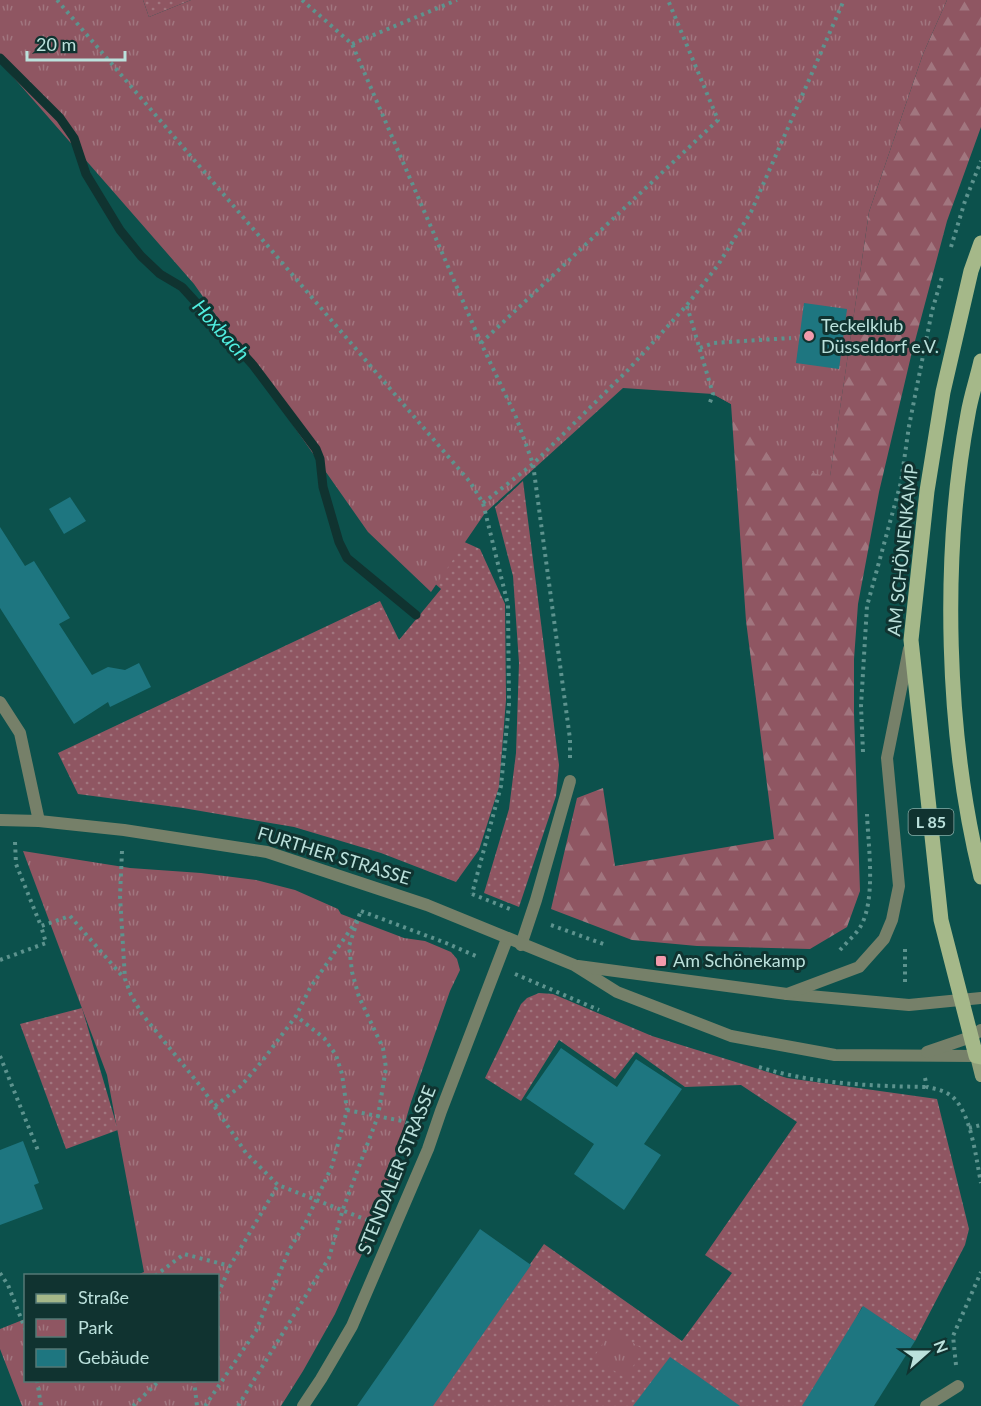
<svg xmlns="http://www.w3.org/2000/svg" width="981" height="1406" font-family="Lato,sans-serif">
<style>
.grass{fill:url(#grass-dots)}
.forest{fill:url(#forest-firs)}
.park{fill:url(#park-tufts)}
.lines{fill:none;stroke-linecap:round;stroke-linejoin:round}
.stream{stroke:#103330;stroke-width:9}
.building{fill:#1e7680}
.path{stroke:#5d938e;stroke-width:4;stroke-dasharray:3 4.5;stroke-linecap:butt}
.service{stroke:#768069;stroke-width:12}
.minor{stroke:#768069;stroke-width:12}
.tertiary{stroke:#768069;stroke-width:12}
.secondary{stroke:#91a07b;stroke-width:12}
.primary{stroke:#a5b889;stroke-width:15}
.poi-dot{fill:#f29aac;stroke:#103330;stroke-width:2}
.labels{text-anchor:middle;stroke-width:6;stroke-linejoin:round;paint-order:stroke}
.shield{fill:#103330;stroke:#88ada8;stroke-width:1.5}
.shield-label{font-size:16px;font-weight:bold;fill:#bbe1dc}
.poi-label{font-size:18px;fill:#bbe1dc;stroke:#103330;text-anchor:start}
.street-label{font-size:18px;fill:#bbe1dc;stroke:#103330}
.water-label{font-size:20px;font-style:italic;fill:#50eddf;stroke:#103330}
</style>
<defs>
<pattern id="grass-dots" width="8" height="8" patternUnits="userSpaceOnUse" patternTransform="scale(1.5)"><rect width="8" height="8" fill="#8f5662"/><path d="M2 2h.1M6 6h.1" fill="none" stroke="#a1767f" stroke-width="1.8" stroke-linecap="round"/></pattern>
<pattern id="forest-firs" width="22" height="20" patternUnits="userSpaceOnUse" patternTransform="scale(1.5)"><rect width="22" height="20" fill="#8f5662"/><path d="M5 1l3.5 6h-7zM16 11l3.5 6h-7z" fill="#a1767f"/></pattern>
<pattern id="park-tufts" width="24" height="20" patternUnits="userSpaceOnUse" patternTransform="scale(1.5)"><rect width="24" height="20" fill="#8f5662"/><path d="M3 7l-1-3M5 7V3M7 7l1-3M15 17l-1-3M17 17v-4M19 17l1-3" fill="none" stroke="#a1767f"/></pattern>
</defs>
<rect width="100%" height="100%" fill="#0c514c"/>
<g class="grass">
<path d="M143,0H191L149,17Z"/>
<path d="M523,481L559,765L556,796L519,907L484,893L509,809L516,753L519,663L513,576L495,507Z"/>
<path d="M460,540L480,549L505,604L506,700L499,787L479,850L456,882L381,853L294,827L183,808L78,794L58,753L380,601L399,640L441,589L423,573Z"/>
<path d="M539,993L553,994L652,1036L787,1078L937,1099L969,1229L965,1245L915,1341L862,1307L810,1406H432L544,1244L682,1341L732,1273L705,1255L797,1122L741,1085L685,1087L636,1052L615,1079L559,1040L521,1101L485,1078L521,1004L527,998Z"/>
<path d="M82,1008L118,1130L66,1149L20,1024Z"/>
</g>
<path class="forest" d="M947,0H981V127L947,221L911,356L879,492L858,604L854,659V713L860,891L847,927L810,949L697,946L632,940L551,909L577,798L603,788L615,866L774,839L746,621L731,404L713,394L722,361L830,476L869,212L923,54Z"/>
<g class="park">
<path d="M0,0H143L149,17L191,0H947L923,54L869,212L830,477L776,465L731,404L713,394L623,388L485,513L431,592L368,532L194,284L0,62Z"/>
<path d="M23,851L130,868L201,873L256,880L295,890L338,909L341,914L404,938L425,941L451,952L457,959L460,970L450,991L411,1102L376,1223L335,1314L303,1371L281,1406H22L0,1349V1329L25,1319L26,1380H218V1276L137,1275L144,1272L107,1075Z"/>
<path d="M612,1329L644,1350L625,1378L594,1357Z"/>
</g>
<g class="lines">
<path class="stream" d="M0,58L60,118L74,138L86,174L120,230L141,256L160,274L182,287L253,365L316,449L320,459L323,487L339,542L347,558L416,615"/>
</g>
<g class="building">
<path d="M804,303L847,309L839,369L796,363Z"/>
<path d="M70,497L86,521L64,534L49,509Z"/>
<path d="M0,527L25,566L34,561L70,618L59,624L92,675L108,667L125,670L139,663L151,687L110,707L108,702L74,724L0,608Z"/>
<path d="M561,1048L617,1087L636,1059L682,1089L644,1144L661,1155L624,1210L574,1174L594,1144L526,1098Z"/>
<path d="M23,1141L39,1183L34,1185L43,1209L0,1225V1150Z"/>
<path d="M480,1229L531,1265L494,1318L433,1406H357Z"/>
<path d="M863,1306L915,1341L874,1406H802Z"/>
<path d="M670,1357L698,1376L740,1406H633Z"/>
</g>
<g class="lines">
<g class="path">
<path d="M57,0L470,482L483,503L508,605L509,704L501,786L472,894"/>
<path d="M302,0L352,44L481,343L516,417L533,464L570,739V759"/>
<path d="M352,44L457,0"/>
<path d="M951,247L965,201L981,161"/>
<path d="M687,306L713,394L709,405"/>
<path d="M481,343L718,120L668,0"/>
<path d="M700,348L714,343L791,338"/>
<path d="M483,503L533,464L628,370L687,305L718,265L751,212L844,0"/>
<path d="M863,752L861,706L867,606L901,482L909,426L932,311L942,277"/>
<path d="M15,842L16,864L41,926"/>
<path d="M122,851L120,896L125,979L131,995L142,1014L202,1088L246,1153L278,1185L372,1222"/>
<path d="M472,894L510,909"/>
<path d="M361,911L446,943L478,957"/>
<path d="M551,925L606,945"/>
<path d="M905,949V983"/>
<path d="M840,950C846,943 854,936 859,929C877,902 868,845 867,814"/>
<path d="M0,960L46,943L41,926L70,916L124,978"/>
<path d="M515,974L599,1010"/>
<path d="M0,1056L39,1153"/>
<path d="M759,1067C814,1084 870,1086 927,1087"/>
<path d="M925,1078L927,1087C935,1089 943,1090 950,1095C971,1109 976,1159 981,1183"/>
<path d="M215,1106L241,1086L263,1060L296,1016L310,988L357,920"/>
<path d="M347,1110L402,1121L414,1126"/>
<path d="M969,1128L981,1125"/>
<path d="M0,1273L8,1285L26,1331"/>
<path d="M155,1276L184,1254L230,1266L278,1185"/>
<path d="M218,1294L230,1266"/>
<path d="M956,1365L953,1336L981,1272"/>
<path d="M37,1380L41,1406"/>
<path d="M194,1380L197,1406"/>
<path d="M133,1406L160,1380"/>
<path d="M205,1406L256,1331L289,1250L305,1224L332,1166L347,1110L342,1074L336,1055L324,1038L296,1016"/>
<path d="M238,1406L329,1258L343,1209L378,1116L386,1068L383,1048L359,997L352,972L349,946L361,910"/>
</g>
<path class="service" d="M521,945L536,900L570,781"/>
<g class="minor">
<path d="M0,702L20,733L39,821"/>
<path d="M303,1406L321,1379L352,1326L428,1149L441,1111L507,939"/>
<path d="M926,1406L958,1386"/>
</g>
<g class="tertiary">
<path d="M0,820L39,821L124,830L267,852L427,905L574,965L617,992L731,1036L835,1055L976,1056"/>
<path d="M578,966L787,994L909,1005L981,998"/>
<path d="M787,994L859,967L884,939L892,920L899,886L887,758L909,649"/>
<path d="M927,1052L971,1037L981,1030"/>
</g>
<path class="secondary" d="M976,1056L981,1076"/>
<g class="primary">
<path d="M981,243L971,271L943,392L927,491L911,640L941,920L976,1056L981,1057"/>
<path d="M981,361C977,379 971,396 968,414C941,558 946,735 981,877"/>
</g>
</g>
<g class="poi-dot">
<circle cx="809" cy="336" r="6"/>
<rect x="655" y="955" width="12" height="12" rx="3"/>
</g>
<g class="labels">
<rect class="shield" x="908.5" y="809" width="45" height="26" rx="4.5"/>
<g class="shield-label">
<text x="931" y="828">L 85</text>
</g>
<g class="poi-label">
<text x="821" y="332">Teckelklub<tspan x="821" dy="21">Düsseldorf e.V.</tspan></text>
<text x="673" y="967">Am Schönekamp</text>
</g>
<g class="street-label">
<text transform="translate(903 550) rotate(-84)" y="6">AM SCHÖNENKAMP</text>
<text transform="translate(334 856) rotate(17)" y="6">FURTHER STRASSE</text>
<text transform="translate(397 1170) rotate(-68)" y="6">STENDALER STRASSE</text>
</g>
<g class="water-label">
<text transform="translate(221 330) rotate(48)" y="7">Hoxbach</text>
</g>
</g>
<rect x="24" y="1274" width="195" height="108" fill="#103330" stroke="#547975" stroke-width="1.5"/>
<rect x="36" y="1294" width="30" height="9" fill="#a5b889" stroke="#547975" stroke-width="1.5"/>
<text x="78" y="1304" font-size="18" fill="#bbe1dc">Straße</text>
<rect x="36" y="1319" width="30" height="18" fill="url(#park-tufts)" stroke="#547975" stroke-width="1.5"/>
<text x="78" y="1334" font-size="18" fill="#bbe1dc">Park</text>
<rect x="36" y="1349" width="30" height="18" fill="#1e7680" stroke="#547975" stroke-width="1.5"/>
<text x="78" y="1364" font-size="18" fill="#bbe1dc">Gebäude</text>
<g transform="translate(927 1352) rotate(69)" stroke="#103330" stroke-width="4.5" paint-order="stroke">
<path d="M0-4.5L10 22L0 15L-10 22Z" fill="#bbe1dc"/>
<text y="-9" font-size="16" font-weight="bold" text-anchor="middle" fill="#bbe1dc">N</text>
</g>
<path d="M27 51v9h98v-9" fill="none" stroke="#bbe1dc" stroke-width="3"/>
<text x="36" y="51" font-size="18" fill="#bbe1dc" stroke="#103330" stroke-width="4.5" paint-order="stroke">20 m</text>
</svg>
